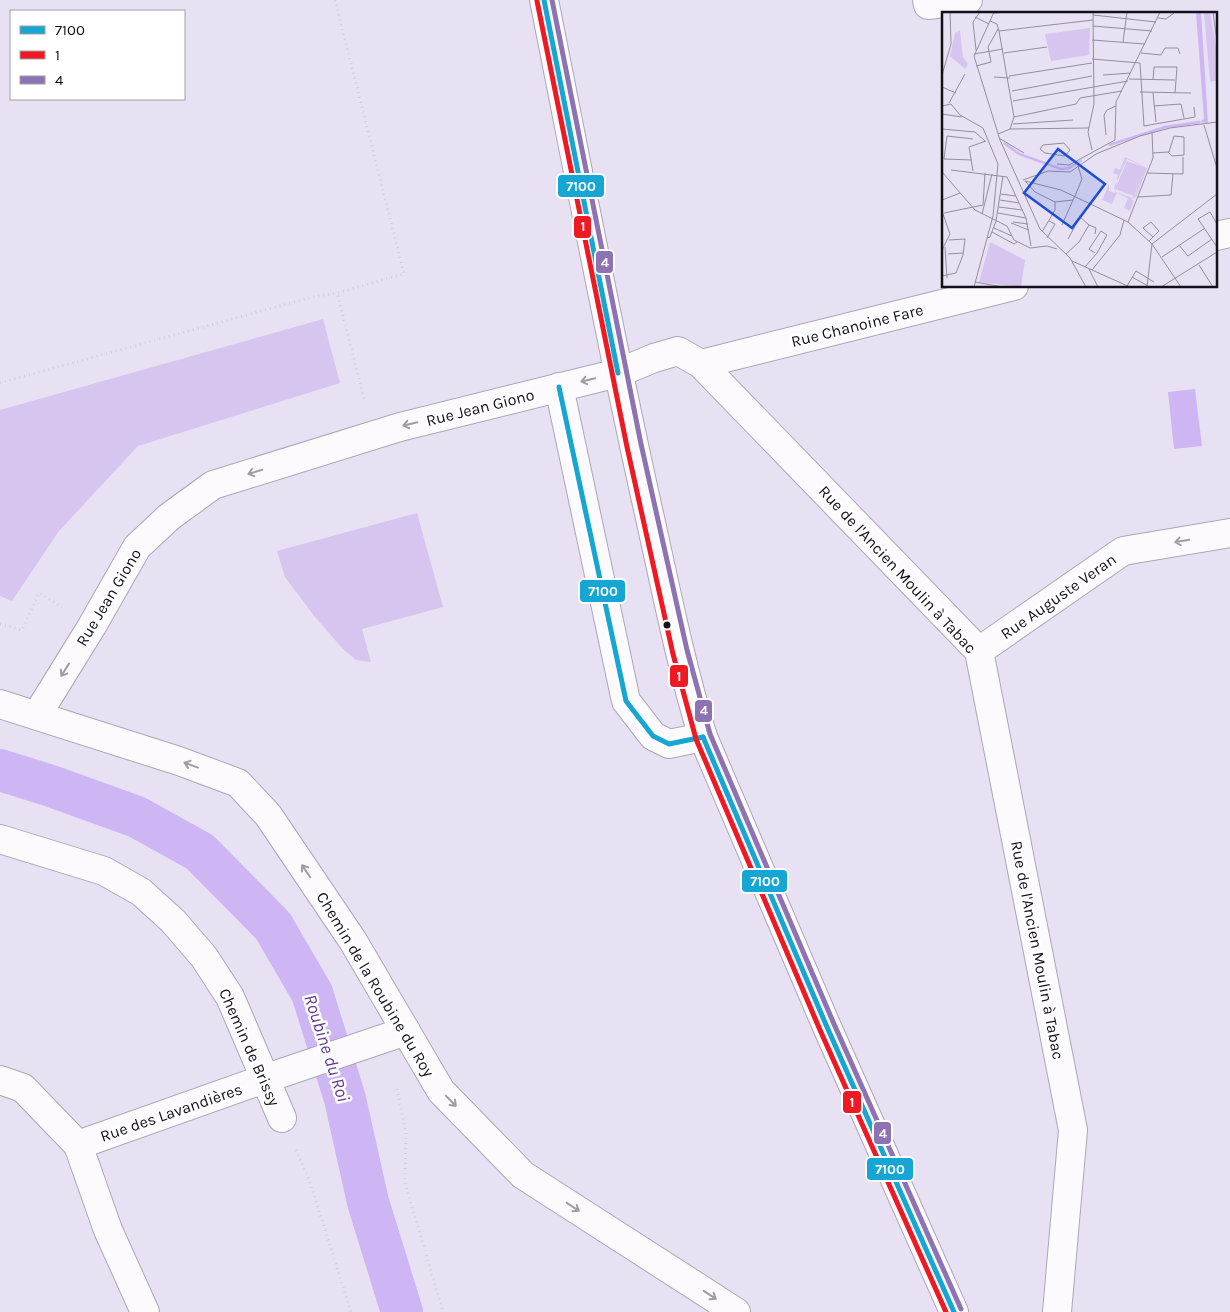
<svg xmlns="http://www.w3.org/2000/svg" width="1230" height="1312" font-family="Karla,sans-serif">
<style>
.green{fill:#d5c5ef}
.water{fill:#ceb6f4}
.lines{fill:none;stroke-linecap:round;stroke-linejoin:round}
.canal{stroke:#ceb6f4;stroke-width:42}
.minor-casing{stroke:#aca7b5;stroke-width:30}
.path{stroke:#d1cfd4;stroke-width:3;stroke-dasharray:1 4;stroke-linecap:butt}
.minor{stroke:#fcfafd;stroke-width:28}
.bus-1-casing{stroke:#fff;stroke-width:9}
.bus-2-casing{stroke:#fff;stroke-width:9}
.bus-3-casing{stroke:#fff;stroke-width:9}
.bus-1{stroke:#16a6d3;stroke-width:5}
.bus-2{stroke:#ef1923;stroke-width:5}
.bus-3{stroke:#8e72b4;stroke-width:5}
.oneway{stroke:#9f9ca3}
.bus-dot{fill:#14101b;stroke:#fff;stroke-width:2}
.labels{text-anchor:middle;stroke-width:5;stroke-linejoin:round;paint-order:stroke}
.street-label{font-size:16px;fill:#14101b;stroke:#fff}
.water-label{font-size:18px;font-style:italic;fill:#633895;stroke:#fff}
.inset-river{fill:none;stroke:#ceb6f4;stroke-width:2.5}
.inset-road{fill:none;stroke:#938d9d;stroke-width:1}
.view{fill:#1d4ed8;fill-opacity:0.15;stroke:#1d4ed8;stroke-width:2.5}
.inset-edge{fill:none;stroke:#14101b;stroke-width:2.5}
.line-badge{stroke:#fff;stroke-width:2}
.badge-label{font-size:14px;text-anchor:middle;font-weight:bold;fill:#fff}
</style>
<rect width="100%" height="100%" fill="#e8e1f3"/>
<g class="green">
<path d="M323,319L340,383L138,446L59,531L12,601L0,596V410Z"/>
<path d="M417,513L443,607L362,629L371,662L356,660L343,649L315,617L285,577L277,551Z"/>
</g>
<path class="water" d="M1195,389L1202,446L1174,449L1168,392Z"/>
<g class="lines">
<path class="canal" d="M0,770L51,786L137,817L200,852L273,926L312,993L345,1099L368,1202L402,1312"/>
<g class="minor-casing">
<g id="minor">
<path d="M544,0C578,170 610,340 648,509C665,585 680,662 703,737L827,1027L954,1312"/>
<path d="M927,0L928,5L968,0"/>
<path d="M1216,236L1230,233"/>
<path d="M701,364L1014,286"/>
<path d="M559,387L626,701L653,736L669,744L703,737"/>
<path d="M979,651L1123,551L1230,533"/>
<path d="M0,704L179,761L238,783L268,815L353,941L441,1091L523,1175L736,1312"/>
<path d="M37,715L92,626L137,547L169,517L213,485L400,427L618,373L654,358L678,351L701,364L979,651L1073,1130L1057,1312"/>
<path d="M0,839L104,871L141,892L173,921L204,957L230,997L282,1118"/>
<path d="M0,1080L23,1088L78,1145L108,1230L145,1312"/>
<path d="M78,1145L264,1079L406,1031"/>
</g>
</g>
<g class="path">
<path d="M335,0L404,274L337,293L365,402"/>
<path d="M0,383L312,297L337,293"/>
<path d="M0,624L22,630L39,593L62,607"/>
<path d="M397,1089L406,1133L405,1183L443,1312"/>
<path d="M296,1150L309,1179L351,1312"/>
</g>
<use href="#minor" class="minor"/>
<g class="bus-1-casing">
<g id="bus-1">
<path d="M544,0L618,373"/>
<path d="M559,387L626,701L653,736L669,744L703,737"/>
<path d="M703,737L827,1027L954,1312"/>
</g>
</g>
<g class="bus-2-casing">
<path id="bus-2" d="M537,1L627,447L673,654L696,739L820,1030L946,1312"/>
</g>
<g class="bus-3-casing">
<path id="bus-3" d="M552,0L641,444L687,650L710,734L834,1024L961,1309"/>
</g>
<use href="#bus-1" class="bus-1"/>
<use href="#bus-2" class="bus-2"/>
<use href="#bus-3" class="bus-3"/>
</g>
<defs><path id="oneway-shaft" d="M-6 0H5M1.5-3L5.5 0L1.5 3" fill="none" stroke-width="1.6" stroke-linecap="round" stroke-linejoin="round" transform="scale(1.25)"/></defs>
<g class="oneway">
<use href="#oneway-shaft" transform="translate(588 380) rotate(166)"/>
<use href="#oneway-shaft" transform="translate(410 424) rotate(166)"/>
<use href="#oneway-shaft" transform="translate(255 472) rotate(163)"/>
<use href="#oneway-shaft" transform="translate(1182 541) rotate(170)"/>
<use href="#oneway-shaft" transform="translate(65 670) rotate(122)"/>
<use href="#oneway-shaft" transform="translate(191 765) rotate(-160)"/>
<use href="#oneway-shaft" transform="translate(306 871) rotate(-124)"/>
<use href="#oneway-shaft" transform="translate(451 1101) rotate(46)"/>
<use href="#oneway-shaft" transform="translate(573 1207) rotate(33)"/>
<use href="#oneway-shaft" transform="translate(710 1295) rotate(33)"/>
</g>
<circle class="bus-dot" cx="667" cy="625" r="4.5"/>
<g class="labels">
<g class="street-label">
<text transform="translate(857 325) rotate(-14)" y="6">Rue Chanoine Fare</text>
<text transform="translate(480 407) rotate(-14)" y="6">Rue Jean Giono</text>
<text transform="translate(898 569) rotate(47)" y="6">Rue de l'Ancien Moulin à Tabac</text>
<text transform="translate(1058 596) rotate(-35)" y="6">Rue Auguste Veran</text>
<text transform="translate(108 597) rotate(-59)" y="6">Rue Jean Giono</text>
<text transform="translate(1038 950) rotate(79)" y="6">Rue de l'Ancien Moulin à Tabac</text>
<text transform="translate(376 984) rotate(59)" y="6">Chemin de la Roubine du Roy</text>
<text transform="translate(250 1047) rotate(66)" y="6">Chemin de Brissy</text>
<text transform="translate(171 1112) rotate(-19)" y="6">Rue des Lavandières</text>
</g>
<g class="water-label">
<text transform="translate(327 1048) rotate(72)" y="6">Roubine du Roi</text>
</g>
</g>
<g transform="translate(942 12)">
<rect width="275" height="275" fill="#e8e1f3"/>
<path d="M262,0H268L275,40V68L268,70ZM148,16L147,43L109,49L103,22ZM18,18L21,45L26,52L23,57L8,44L13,21ZM183,145L205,156L194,185L189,187L192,189L188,199L182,196L186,186L175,181L170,192L160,188L167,172V179L173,181L176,163L171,161L173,156L178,158ZM185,147L204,156L185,149L173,177L192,184L203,158L193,183L190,186L174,180L172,176ZM48,230L83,248L79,275L37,270Z" fill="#d5c5ef" fill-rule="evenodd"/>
<path d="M254,0H259L266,111L258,110L262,107Z" fill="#ceb6f4"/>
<path class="inset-river" d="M62,131L77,142L119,157L127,156L140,148M167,133L223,115L258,110"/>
<path class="inset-road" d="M271,0L275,30M51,1L69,0M151,3L214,10M33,5L47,12M216,6L224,7L232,1M48,9L55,12L57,19L72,105L68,117L56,122M151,14L210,19M57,19L151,8M150,28L203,32M181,30L185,0M34,38L31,10L38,0M62,41L105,35M199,41L219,43L223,36H236L238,42M32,42L61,37M32,44L58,128L98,217L128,246L144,275M32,44L52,0M150,47L198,51L202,114L253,105L252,95M34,54L49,50L46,35L56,17M0,63L9,32L8,0M161,63L189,61M67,64L150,51M52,65L68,66M187,67L233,68M211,68L212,55H235L233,81M0,75L14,81M70,79L150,64M198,80L249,81M211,81L214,110M71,89L186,69M7,91L23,62M0,94L9,92L18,103L41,116L56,152L51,204L32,275M212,94L239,92L242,106M0,102L20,105M72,105L134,92L138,86L180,79M71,112L131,108M262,113L275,156M0,117L33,120L43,129M68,117L147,116M164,123L162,103L165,98L174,94M57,126L82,141M173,128L174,90L218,0M122,131L128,138L123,144L103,141L98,137L101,133ZM150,138L146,120L152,92L151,0M211,141L226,140H227L232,124L242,125V143L230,144L226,140M30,148L2,147L5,124L31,127M115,152L127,153L173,128M9,158L65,165L84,206L89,234M31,159L27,135L44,129M0,160L33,198L65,214L72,228L88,236L105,234L115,237M205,161L211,146L210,120M81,168L106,159L128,160L154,142L198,124L228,116L275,110M83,169L119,178L186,210L210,232L239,275M83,169L93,180L113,190L131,188L133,184M59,182L74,184M133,184L140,167L136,154M196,185L229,183L231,162M0,188L18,181M58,188L77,191M57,195L80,198M0,199L8,222L0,238M2,201L41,193L43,161M56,201L84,206M40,202L50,162M71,210L86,212M186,210L205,161L241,162V145M69,211L87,218M275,212L268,200L256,207L275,235M120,213L131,188M52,216L70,224M50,220L72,232L75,230M100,220L113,198V190M45,226L48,225L54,209L61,164M105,226L113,212L107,209M126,227L138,205L147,213M207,229L217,219L209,210L201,216L211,225M210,232L275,182M237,233L246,244L270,227M3,235L5,266M6,242L21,241M124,242L137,230L147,213L154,216L153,222M220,245L263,216M130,249L188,275M257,253L271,275M143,255L155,241L165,223L159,219L147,237L153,241M147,257L156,275M150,258L178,223L182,208M0,264L14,261L21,243L23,227L7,228M190,265L206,274M33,270L61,275M185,274L194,259L212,270M205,275L210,232M219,275L275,240"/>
<path class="view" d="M116,137L163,172L130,216L82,181Z"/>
<rect width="275" height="275" class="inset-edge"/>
</g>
<g class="line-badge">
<rect x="557" y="174" width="48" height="24" rx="5" fill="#16a6d3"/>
<rect x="573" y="215" width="19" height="24" rx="5" fill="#ef1923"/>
<rect x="595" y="250" width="19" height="24" rx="5" fill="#8e72b4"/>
<rect x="579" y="579" width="47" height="24" rx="5" fill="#16a6d3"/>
<rect x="669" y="664" width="20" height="24" rx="5" fill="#ef1923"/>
<rect x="694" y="699" width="19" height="24" rx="5" fill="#8e72b4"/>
<rect x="741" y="869" width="47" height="24" rx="5" fill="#16a6d3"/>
<rect x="842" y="1090" width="20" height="24" rx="5" fill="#ef1923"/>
<rect x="873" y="1121" width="19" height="24" rx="5" fill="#8e72b4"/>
<rect x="866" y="1157" width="48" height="24" rx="5" fill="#16a6d3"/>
</g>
<g class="badge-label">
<text x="581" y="191">7100</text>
<text x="583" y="231">1</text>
<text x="605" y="267">4</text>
<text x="603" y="596">7100</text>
<text x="679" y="681">1</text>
<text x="704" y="715">4</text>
<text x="765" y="886">7100</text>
<text x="852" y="1107">1</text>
<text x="883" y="1138">4</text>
<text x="890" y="1174">7100</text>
</g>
<rect x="10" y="10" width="175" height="90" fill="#ffffff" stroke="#a19fa4"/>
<rect x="20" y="26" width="25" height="8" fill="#16a6d3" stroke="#a19fa4"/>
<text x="55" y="35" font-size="15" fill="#14101b">7100</text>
<rect x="20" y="51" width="25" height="8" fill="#ef1923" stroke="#a19fa4"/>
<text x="55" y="60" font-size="15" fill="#14101b">1</text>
<rect x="20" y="76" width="25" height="8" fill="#8e72b4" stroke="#a19fa4"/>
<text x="55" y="85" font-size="15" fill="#14101b">4</text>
</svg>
